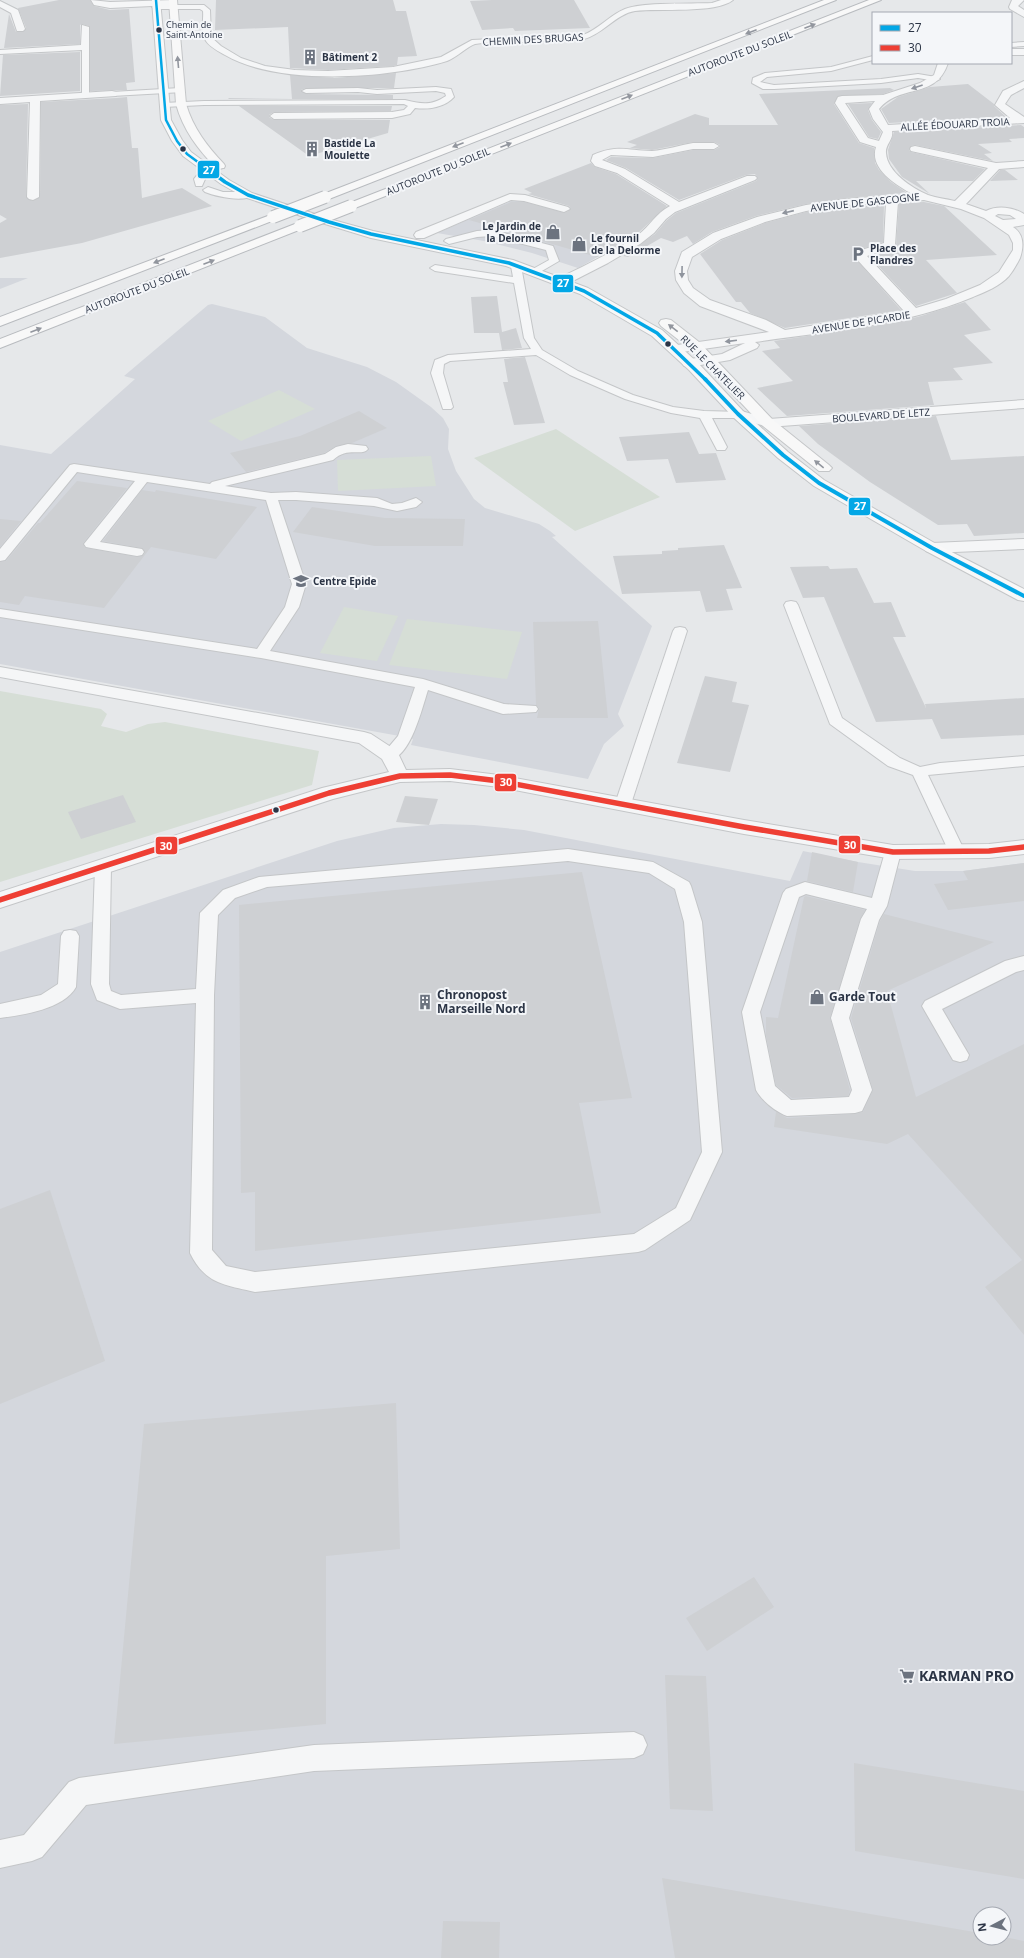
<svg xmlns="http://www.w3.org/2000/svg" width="1024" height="1958" font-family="'Open Sans',sans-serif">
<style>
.built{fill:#d4d7dd;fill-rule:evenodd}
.green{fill:#d6ded6}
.building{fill:#ced0d3}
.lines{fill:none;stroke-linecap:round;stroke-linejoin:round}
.service-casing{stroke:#c4c6c8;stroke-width:2}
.minor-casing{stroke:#c4c6c8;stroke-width:2}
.secondary-casing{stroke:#c4c6c8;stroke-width:2}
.motorway-casing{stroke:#b8bbbf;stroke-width:2}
.service{fill:#f5f6f7;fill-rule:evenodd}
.minor{fill:#f5f6f7;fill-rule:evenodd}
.secondary{fill:#f8f8f8;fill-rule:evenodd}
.motorway{fill:#f8f8f8;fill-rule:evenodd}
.motorway-bridge-casing{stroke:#b8bbbf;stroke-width:14;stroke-linecap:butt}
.motorway-bridge{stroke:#f8f8f8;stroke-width:12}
.bus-1-far2-casing{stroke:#f4f6f9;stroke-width:4}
.bus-1-far1-casing{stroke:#f4f6f9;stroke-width:5}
.bus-1-casing{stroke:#f4f6f9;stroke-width:6}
.bus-2-casing{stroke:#f4f6f9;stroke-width:8}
.bus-1-far2{stroke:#02a7e6;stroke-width:2.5}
.bus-1-far1{stroke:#02a7e6;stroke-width:3.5}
.bus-1{stroke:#02a7e6;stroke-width:4}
.bus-2{stroke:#ee3f34;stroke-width:5.5}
.oneway{fill:#92969e}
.oneway2{fill:#90959e}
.bus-dot{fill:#2b3445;stroke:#f4f6f9;stroke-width:1.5}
.labels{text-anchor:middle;stroke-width:4;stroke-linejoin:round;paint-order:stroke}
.far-bus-label{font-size:9px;fill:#2b3445;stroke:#f4f6f9;text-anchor:start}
.far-street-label{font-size:10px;fill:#2b3445;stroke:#f4f6f9}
.far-poi-label{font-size:10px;font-weight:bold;fill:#2b3445;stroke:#f4f6f9;text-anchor:start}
.poi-label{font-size:12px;font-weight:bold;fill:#2b3445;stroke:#f4f6f9;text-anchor:start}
.near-poi-label{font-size:14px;font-weight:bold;fill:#2b3445;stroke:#f4f6f9;text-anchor:start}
.line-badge{stroke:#f4f6f9;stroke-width:1.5}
.badge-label{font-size:11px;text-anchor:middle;font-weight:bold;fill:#fff}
</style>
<rect width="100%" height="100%" fill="#e6e8ea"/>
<g class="built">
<path d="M518,198L640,233L578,268L532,253L484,241L437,233Z"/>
<path d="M0,278H28L0,289Z"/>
<path d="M212,304L265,317L307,348L367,367L396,382L431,407L443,418L449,429L448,449L456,471L474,499L485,508L539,524L550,531L556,536L552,537L652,626L618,714L624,726L604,744L588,779L411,745L413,739L405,737L0,664V445L51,454L135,379L124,376L208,305Z"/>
<path d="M441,824L474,825L524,830L790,881L803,851L858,862L915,871H963L1024,863V1958H0V952L337,841L394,828ZM980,1914H1004V1938H980Z"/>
</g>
<g class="green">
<path d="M279,390L315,409L241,441L208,421Z"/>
<path d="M556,429L660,497L575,531L474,458Z"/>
<path d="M431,456L436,486L338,491L337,460Z"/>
<path d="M344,607L398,616L377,661L320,653Z"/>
<path d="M407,619L522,632L507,679L389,665Z"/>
<path d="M0,691L101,709L107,714L101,726L126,732L148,724L165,722L319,751L312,785L0,882Z"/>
</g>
<g class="building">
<path d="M59,0H90L94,6L110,10L129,9L135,82L126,83L127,90L90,91L89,26L82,24L80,25V44L4,48L9,14L16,32H23L26,28L18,8Z"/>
<path d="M216,0H393L396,11H406L417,56L398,57L397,65L393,66L328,70L290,68L288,27L215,30Z"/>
<path d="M492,0H574L590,28L515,31L513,28L482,30L470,1Z"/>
<path d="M80,52V91L0,96L3,55Z"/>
<path d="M396,73L394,88H306L301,90L306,94L393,95V99H229L228,98L292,99L290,75L334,78Z"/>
<path d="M968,84L994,104V106L1006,117L889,123L881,109L898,97L930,87Z"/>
<path d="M890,88L894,90L883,94L838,96L834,104L859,143L874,148L875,163L879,170L891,182L907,193L845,198L806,204L756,216L712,232L693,244L687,236L673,242L661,238L628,257L623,256L655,234L667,220L676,213L756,181L758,178L755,174L746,175L679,200L626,168L606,160L611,157L653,158L693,150H714L720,147V145L714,142H693L652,150L630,148L637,145L627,142L695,114L709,118V125H778L759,94Z"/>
<path d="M116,98L127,97L132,148H138L142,198L182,188L212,206L82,243L0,258V223L7,219L0,215V105L28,104L26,197L33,201L40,197L41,102Z"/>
<path d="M872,103L868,110L872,120L881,132L878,139L869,137L848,104Z"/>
<path d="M239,106H392L391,111L274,112L269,115V117L274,120H390L388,133L309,156Z"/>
<path d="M1021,125L1024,127V138L1009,139L1012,142L978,144L992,153L984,154L993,161L915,145L911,146L909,150L911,152L985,169L973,181H916L930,194L902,177L889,159L888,150L894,132Z"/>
<path d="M591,163L595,167L616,174L667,206L637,234L597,257L469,220L511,202H524L565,213L571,209L569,206L528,194L532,193L524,189Z"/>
<path d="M1000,170H1005L1018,180L990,181Z"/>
<path d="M924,202L944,206L997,255L926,260L957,293L916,306L870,257L893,249L896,246L899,203Z"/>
<path d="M884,205L883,242L855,251L852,255L901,310L785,328L750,313L741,302H736L700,254L722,240L765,223L806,212L845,206Z"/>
<path d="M497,296L502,332L516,328L522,348L502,350L499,333H474L471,297Z"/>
<path d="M965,302L991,330L964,335L993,363L953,368L963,380L928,382L934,405L787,416L757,388L793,381L762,351L780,348L774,341L893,323L921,316Z"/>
<path d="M525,357L545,423L514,425L503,382H508L504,359Z"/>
<path d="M359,411L387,428L352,443L336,446L324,453L246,472L230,453L300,436Z"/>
<path d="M936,416L951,460L1024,456V533L974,536L967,524L938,525L870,482L818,444L799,426Z"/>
<path d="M689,432L699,454L716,453L726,480L676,483L668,459L627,461L619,437Z"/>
<path d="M77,481L127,488L83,543L85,548L137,557L142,556L145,553L142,548L103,541L142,490L155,492L156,490L257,507L216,559L151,547L104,608L25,596L19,605L0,602V562L6,561L38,523H40Z"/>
<path d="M312,507L385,518L465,519L463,546H375L293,532Z"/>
<path d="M0,519L21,521L0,547Z"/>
<path d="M724,545L742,588L726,589L733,610L706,612L700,591L622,594L613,556L662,554V551L678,550V548Z"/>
<path d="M828,566L830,569L857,568L874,603L891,602L906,637H893L926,708L925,704L1024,698V735L941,739L932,719L876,722L824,597L803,598L790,567Z"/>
<path d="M598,621L608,718H537L539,708L536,705L533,622Z"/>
<path d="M705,676L737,682L732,702L749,705L730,772L677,763Z"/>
<path d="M123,795L136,822L81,839L68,812Z"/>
<path d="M405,796L438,799L429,825L396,822Z"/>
<path d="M812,852L858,862L853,892L807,881Z"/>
<path d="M1024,863V901L948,910L934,884L968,880L963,871Z"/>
<path d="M582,872L632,1098L579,1103L601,1213L255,1251V1192L241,1193L239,905Z"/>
<path d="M806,896L865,910L860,919L830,1018L850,1090L848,1096L792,1098L776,1085L766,1035V1017L778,1018L804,897Z"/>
<path d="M884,914L994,942L887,991L916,1097L1024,1044V1335L985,1287L1022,1260L908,1134L887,1144L774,1127L776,1112L787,1118L855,1114L863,1112L873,1090L851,1018L880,921Z"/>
<path d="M50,1190L105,1361L0,1404V1209Z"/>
<path d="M396,1403L400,1549L326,1556V1724L114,1744L144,1424Z"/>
<path d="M754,1577L774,1607L707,1651L686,1618Z"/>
<path d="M665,1675L706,1676L713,1811L670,1809Z"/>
<path d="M854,1763L1024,1791V1879L855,1851Z"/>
<path d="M662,1878L980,1933V1938L1004,1937L1024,1941V1958H675Z"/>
<path d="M443,1921L500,1922L499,1958H441Z"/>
</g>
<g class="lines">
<g class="service-casing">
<g id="service">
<path d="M721,0H733C716,14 658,8 635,11C616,14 603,34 584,39C559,40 534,41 508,43C498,43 485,42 475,44C468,46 457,57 447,61C389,79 278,86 225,55C218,51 210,47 206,41C200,32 204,21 203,11L200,9H156L152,7L156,5H204L210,10L211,37L221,46L241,58L265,66L295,70L328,71L393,67L441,57L472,40L583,35C599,29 610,15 625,9C643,2 690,4 712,3Z"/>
<path d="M82,25L89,27V97H86L82,95V50L0,54V50L81,45Z"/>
<path d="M1024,42V46L1011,47V43Z"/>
<path d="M873,56V60L831,71L767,77L760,82L774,85L881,79L918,74L936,77L940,79L936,81L918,78L881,83L774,89H763L752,83L753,78L765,73L831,67Z"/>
<path d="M436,87L451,89L454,97C445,107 429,110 415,108L410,114L392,118L274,119L270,116L274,113L392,112L404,110L408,106L404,104L204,105L164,107L160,105L164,103L204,101L405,100C421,104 431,106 446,96L445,93L436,91L377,94L358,92L306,93L302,91L306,89L358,88L377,90Z"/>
<path d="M180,88H183V92L112,96L108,94L112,92Z"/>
<path d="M220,163L224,166L223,168C206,173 209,171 202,186H196L194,179L203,168Z"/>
<path d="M208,187L223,192H248L253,195C244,203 215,196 205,192L203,190Z"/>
<path d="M492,230L553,246L559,261L535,275L530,272L531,270L549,260L546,250L492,236L477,237L449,244L444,241L446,239L477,231Z"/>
<path d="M516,263L521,266L534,338L542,350L578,371L633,395L673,407L704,411L742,412L744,414L742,416L738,418H712L727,447L725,450H717L700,418L671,413L625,399L570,375L536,355L450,361L444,364L443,373L453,407L451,409H443L431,373L435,360L448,355L531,349L524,338L514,283L435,271L430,268L435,265L513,277L511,266Z"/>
<path d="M348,444L366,446L368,449C362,457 348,446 333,460L225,486L271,493L296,492L377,498L392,504L402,503L416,498L422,502L416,507L397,511L374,506L296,500H278L306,584L299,607L270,651L423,679L504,704L536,706L538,709L536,712L503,714L428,690C422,708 409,765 385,759L382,755L398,736L415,687L261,658L0,617V609L257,649L285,607L292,584L266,500L147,482L100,542L142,549L144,552L142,555L137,556L91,548L86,547L84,544L135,481L77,472L5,560L0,561V549L70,465L74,464L210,484L212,482L325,454L336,447Z"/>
<path d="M791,601L796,602L798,605L842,718L900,758L920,767L940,763L1024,756V766L928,775L965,852L963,856L957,858L951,856L913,775L888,766L830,724L784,605L786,602Z"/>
<path d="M680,627L685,628L687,631L631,804L629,808L623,809L617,808L615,804L673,631L675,628Z"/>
<path d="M893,846L899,848L901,852L887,906L879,920L849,1018L872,1090L862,1111L855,1113L787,1116C776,1112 762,1101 756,1090L742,1012L783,893L786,889L805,882L872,898L885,852L887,848ZM806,894L867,909L861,919L831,1018L852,1090L849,1097L791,1100L775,1086L760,1012L799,897Z"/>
<path d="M568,849L653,862L689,882L691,886L702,922L722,1152L690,1220L645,1250L638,1252L255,1292C225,1285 205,1284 190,1253L196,1003L120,1009L97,1000L91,984L95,867L97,863L103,861L109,863L111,867L109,984L111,991L121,995L196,989L200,913L223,890L259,877ZM568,861L649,873L675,889L684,922L702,1152L676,1208L634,1234L255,1272L226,1266L212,1250L214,995L218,915L235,898L267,887Z"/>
<path d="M70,930L76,931L79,936L76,987C64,1009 23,1015 0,1018V1004L41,995L58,984L61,936L64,931Z"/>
<path d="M1024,956V970L1016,972L942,1009L969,1055L967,1060L960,1062L953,1060L922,1006L925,1001L1005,961Z"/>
<path d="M634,1732L643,1736L647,1745L643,1754L634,1758L314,1771L86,1805L42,1857L32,1861L0,1868V1840L24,1835L69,1782L79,1778L314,1745Z"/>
</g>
</g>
<g class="minor-casing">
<g id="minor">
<path d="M91,0L110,2L175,0L177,2L173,5L110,8L94,5Z"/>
<path d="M1012,0H1024L1018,6L1024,10V17L1010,9L1009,7Z"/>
<path d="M0,1L18,10L25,29L23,31H17L11,13L0,7Z"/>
<rect x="1011" y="49" width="13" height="6"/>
<path d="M938,63H948C936,100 901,83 879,109L888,125L1010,118L995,105L1003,91L1024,81V88L1011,95L1005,104L1024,117V123L892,131C894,139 885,145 886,153C887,172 912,188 928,195C937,198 947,199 955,201L988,168L911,151L910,149L911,147L915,146L996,163L1024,161V167L999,169L966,204L986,211C997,205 1013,207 1024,214V225L1013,227C1024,234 1024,246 1020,258C1017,264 1013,271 1009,276C1000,286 985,292 973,297C904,326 829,331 755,342L759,345L757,348L730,360L689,367L684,366L682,363L684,360L722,354L745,343L675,353L670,352L668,349L670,346L769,332L700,306L684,293L676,280L675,271L682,252L713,233L757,217L806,205L845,199L912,194C896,185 869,169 876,147L860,142L835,103L838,97L842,96L883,95L920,83L934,75ZM875,101L869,109L873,119L883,132L879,141L868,138L845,103ZM924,200L961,209L984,218L1009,235L1013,243V250L999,272L980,285L946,299L916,308L867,256L893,248L895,245L898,202ZM886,203L884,243L855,252L853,255L904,311L785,330L766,320L710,300L693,288L688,280L687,271L692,257L721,239L765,222L806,211L845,205ZM998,214L1010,215L1016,219L1003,220L995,216Z"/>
<path d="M112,91L116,92L117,94L116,96L40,101L39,197L33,200L29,199L27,197L30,102L0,104V98Z"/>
<path d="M693,143H714L719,146L714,149H693L653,157L611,155L602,160L625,169L679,202L747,176H755L757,178L755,180L675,212L666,219L654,233L640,244L608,263L565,285H557L555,282L557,279C584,266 612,253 638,235C650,226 656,213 670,206L617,173L595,166L591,161L593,155C618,144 628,151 652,151C666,150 680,145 693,143Z"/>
<path d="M510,194L525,195L568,207L570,209L564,212L524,201L511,200L424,238H416L414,235L416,232Z"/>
<path d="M1024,400V408L768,427L733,417L731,414L733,411L738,410L769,419Z"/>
<path d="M1024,539V549L932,553L926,551L924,548L926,545L932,543Z"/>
<path d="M0,667L364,732L371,734L397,751L406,770L450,769L499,775L744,820L893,845L989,844L1024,840V854L989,858L893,859L744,834L499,787L450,781L400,782L333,799L0,908V892L322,788L389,772L382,759L359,743L0,677Z"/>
</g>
</g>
<g class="secondary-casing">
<g id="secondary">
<path d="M152,0H160L171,120L182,140L191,152L229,180L252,193L333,220L373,231L513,260L588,288L662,330L699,364L743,411L788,452L824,480L938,545L1024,589V601L1018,600L926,551L814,486L778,458L733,417L689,370L652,336L580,294L506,266L371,238L325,224L244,197L221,184L183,156L172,141L161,120Z"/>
<path d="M169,0H177L186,104C193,128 207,146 224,164L225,166L224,168H216C198,149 183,130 176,104Z"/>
<path d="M666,319L671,320L699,342L773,420L829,465L832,468L829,471H819L763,426L689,348L661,326L659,323L661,320Z"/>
</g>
</g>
<g class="motorway-casing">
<g id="motorway">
<path d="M824,0H836L329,199L325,200L319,197L321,195Z"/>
<path d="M869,0H881L355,208L351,209L345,206L347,204Z"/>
<path d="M273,214L277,215L279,217L277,219L0,326V317Z"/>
<path d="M300,222L304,224L306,226L304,228L0,348V339Z"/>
</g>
</g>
<use href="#service" class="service"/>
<use href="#minor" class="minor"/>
<use href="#secondary" class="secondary"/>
<use href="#motorway" class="motorway"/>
<g class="motorway-bridge-casing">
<g id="motorway-bridge">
<path d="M273,217L325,197"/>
<path d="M300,226L351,206"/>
</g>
</g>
<use href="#motorway-bridge" class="motorway-bridge"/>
<g class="bus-1-far2-casing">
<path id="bus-1-far2" d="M156,0L166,120L177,141L187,154L206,168"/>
</g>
<g class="bus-1-far1-casing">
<path id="bus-1-far1" d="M205,167L225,182L248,195L329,222L371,234L509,263L584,291L657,333L706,380"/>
</g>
<g class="bus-1-casing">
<path id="bus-1" d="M705,379L738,414L783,455L819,483L932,548L1024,596"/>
</g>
<g class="bus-2-casing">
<path id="bus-2" d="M0,900L329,793L400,776L450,775L499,781L744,827L893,852L989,851L1024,847"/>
</g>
<use href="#bus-1-far2" class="bus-1-far2"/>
<use href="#bus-1-far1" class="bus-1-far1"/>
<use href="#bus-1" class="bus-1"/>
<use href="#bus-2" class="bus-2"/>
</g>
<defs><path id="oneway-solid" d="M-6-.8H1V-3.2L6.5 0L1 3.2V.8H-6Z"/></defs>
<g class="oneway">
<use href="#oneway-solid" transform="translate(810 26) rotate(-21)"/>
<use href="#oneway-solid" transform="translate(751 32) rotate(159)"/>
<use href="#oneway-solid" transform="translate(178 62) rotate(-95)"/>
<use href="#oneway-solid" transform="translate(627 97) rotate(-21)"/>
<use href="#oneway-solid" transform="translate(458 145) rotate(159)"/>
<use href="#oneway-solid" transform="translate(506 145) rotate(-21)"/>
<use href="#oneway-solid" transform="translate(159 261) rotate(159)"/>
<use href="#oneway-solid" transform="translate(209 262) rotate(-21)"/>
<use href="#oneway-solid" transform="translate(673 328) rotate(-142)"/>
<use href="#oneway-solid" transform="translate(36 330) rotate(-21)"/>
<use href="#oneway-solid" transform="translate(819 464) rotate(-141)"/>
</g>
<g class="oneway2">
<use href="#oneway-solid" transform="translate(917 87) rotate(161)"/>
<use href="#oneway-solid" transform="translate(788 212) rotate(167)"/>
<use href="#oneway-solid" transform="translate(682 272) rotate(91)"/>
<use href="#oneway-solid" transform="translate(731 341) rotate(173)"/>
</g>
<defs>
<g id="building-bare" transform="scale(1.2)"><path d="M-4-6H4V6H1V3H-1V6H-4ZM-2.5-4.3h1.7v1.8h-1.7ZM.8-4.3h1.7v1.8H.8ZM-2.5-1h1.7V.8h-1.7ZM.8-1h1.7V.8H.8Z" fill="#6c737f" stroke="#f4f6f9" stroke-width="2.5" paint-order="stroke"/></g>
<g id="shop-bare" transform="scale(1.2)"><path d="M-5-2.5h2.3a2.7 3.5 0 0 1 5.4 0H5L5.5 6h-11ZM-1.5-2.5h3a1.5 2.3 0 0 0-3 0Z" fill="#6c737f" stroke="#f4f6f9" stroke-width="2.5" paint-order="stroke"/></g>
<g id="parking-bare" transform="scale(1.2)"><path d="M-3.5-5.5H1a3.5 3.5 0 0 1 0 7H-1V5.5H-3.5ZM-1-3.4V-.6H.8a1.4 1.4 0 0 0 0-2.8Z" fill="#6c737f" stroke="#f4f6f9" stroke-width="2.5" paint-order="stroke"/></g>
<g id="school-bare" transform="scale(1.2)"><path d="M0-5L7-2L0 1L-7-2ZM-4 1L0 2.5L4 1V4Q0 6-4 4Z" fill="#6c737f" stroke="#f4f6f9" stroke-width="2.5" paint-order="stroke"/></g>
<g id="supermarket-bare" transform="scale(1.2)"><path d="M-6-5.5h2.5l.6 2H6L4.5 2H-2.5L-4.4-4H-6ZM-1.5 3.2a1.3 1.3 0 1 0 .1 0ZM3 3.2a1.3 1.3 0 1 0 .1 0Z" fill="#6c737f" stroke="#f4f6f9" stroke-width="2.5" paint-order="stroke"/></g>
</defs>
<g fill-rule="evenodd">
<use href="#building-bare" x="310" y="57"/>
<use href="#building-bare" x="312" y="149"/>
<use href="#shop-bare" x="553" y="232"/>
<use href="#shop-bare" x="579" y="244"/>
<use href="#parking-bare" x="858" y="254"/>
<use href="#school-bare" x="301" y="581"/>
<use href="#shop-bare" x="817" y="997"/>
<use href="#building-bare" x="425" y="1002"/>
<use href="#supermarket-bare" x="907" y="1676"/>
</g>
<g class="bus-dot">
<circle cx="159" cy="30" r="3.5"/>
<circle cx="183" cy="149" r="3.5"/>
<circle cx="668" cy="344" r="3.5"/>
<circle cx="276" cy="810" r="3.5"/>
</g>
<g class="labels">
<g class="far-bus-label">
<text x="166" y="28">Chemin de<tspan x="166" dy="10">Saint-Antoine</tspan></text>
</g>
<g class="far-street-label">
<text transform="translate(533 39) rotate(-3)" y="4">CHEMIN DES BRUGAS</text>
<text transform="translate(740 53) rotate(-21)" y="4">AUTOROUTE DU SOLEIL</text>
<text transform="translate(955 124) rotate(-3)" y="4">ALLÉE ÉDOUARD TROIA</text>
<text transform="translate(438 171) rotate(-22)" y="4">AUTOROUTE DU SOLEIL</text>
<text transform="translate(865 202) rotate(-6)" y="4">AVENUE DE GASCOGNE</text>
<text transform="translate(137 290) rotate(-21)" y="4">AUTOROUTE DU SOLEIL</text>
<text transform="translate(861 322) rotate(-9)" y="4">AVENUE DE PICARDIE</text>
<text transform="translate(713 367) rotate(45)" y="4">RUE LE CHATELIER</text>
<text transform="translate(881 415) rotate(-4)" y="4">BOULEVARD DE LETZ</text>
</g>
<g class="far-poi-label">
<text x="322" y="61">Bâtiment 2</text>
<text x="324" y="147">Bastide La<tspan x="324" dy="12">Moulette</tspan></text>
<text x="541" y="230" text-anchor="end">Le Jardin de<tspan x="541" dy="12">la Delorme</tspan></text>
<text x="591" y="242">Le fournil<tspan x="591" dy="12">de la Delorme</tspan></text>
<text x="870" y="252">Place des<tspan x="870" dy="12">Flandres</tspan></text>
<text x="313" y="585">Centre Epide</text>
</g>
<g class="poi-label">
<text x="437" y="999">Chronopost<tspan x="437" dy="14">Marseille Nord</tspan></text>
<text x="829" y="1001">Garde Tout</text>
</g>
<g class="near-poi-label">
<text x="919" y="1681">KARMAN PRO</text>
</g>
</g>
<g class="line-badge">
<rect x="197" y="160" width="23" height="19" rx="4" fill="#02a7e6"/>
<rect x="552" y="274" width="22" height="19" rx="4" fill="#02a7e6"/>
<rect x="848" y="497" width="23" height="19" rx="4" fill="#02a7e6"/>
<rect x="494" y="773" width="23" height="19" rx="4" fill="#ee3f34"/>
<rect x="838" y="835" width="23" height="19" rx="4" fill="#ee3f34"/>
<rect x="155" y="836" width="23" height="19" rx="4" fill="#ee3f34"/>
</g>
<g class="badge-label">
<text x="209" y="174">27</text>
<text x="563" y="287">27</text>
<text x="860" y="510">27</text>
<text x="506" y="786">30</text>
<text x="850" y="849">30</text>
<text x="166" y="850">30</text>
</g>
<rect x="872" y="12" width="140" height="52" fill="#f4f6f9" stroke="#a4a8b1"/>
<rect x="880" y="25" width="20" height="6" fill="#02a7e6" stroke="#a4a8b1"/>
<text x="908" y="32" font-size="12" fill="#2b3445">27</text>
<rect x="880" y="45" width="20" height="6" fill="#ee3f34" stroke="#a4a8b1"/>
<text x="908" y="52" font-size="12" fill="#2b3445">30</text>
<g transform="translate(992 1926) rotate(263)"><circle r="19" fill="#f4f6f9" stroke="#a4a8b1"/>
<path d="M0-3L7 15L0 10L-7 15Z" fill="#6c737f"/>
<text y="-6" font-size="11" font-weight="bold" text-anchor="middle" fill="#2b3445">N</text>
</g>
</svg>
